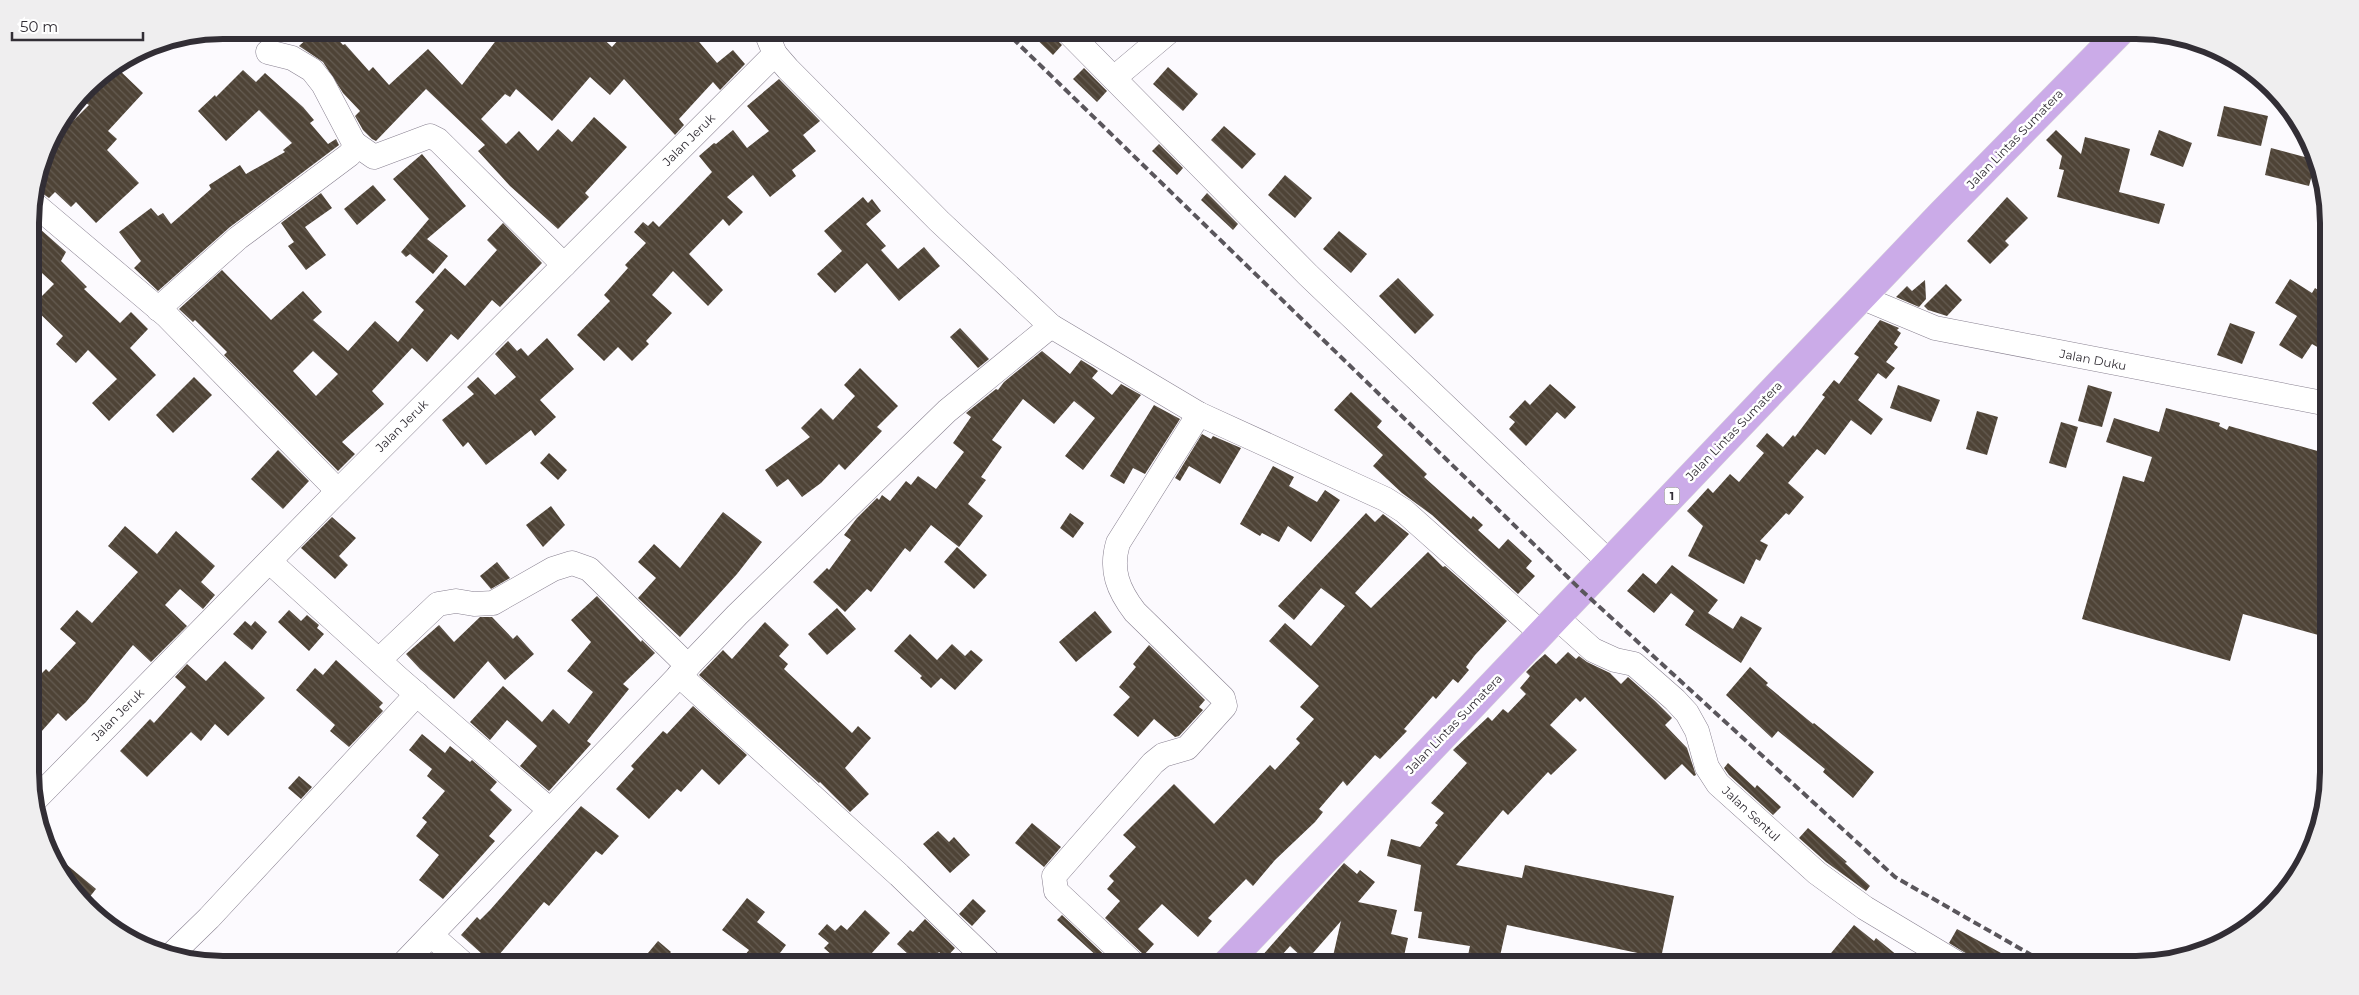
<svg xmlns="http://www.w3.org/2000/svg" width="2359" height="995" font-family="Montserrat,sans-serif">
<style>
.building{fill:url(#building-back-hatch);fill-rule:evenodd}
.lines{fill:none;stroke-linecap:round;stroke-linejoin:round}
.minor-casing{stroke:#888090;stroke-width:25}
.highway-casing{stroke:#d6d5d7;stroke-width:29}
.minor{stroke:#fff;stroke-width:24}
.highway{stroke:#cbabe8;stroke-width:28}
.rail{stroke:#5a565c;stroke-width:4;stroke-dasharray:8 4;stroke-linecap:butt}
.labels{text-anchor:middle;stroke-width:5;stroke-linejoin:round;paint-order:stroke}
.shield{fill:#fff;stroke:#706d72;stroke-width:1}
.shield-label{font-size:11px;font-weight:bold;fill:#322e35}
.street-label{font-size:12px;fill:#322e35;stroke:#fff}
.rim{fill:none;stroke:#322e35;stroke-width:6}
</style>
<defs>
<pattern id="building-back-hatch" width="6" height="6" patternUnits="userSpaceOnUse" patternTransform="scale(1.25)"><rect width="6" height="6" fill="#4e4336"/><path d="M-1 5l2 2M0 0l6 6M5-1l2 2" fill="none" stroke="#655c52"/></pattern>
</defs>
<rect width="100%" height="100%" fill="#fcfafe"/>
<g class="building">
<path d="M317,30H329L343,45L345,44L369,71L373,67L389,85L428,49L462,85L504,30H594L612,47L627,30H689L717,63L733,50L745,64L720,90L713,82L679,119L684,125L675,135L624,79L610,95L590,77L552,121L516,89L510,97L505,94L481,119L506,144L519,131L538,151L558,129L572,142L594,117L627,147L585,193L589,197L558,229L510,186L478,151L485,145L426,89L376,141L372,139L363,130L355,116L360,111L343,93L323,62L299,46Z"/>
<path d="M1027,30H1053L1056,39L1062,45L1053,55Z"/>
<path d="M116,67L143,93L108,131L117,139L107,150L139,183L96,223L76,202L71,207L55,192L49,198L36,189L48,146L89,105L86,103L105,83L102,80Z"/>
<path d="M1168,67L1198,94L1183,111L1153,84Z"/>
<path d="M1084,68L1107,91L1097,102L1073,79Z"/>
<path d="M243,70L256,82L265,73L303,107L314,120L310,123L328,144L336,139L339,145L230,227L158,291L134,268L141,261L119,232L151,208L158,216L163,213L171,224L211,189L209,185L240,165L246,174L285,152L283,150L292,143L259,110L226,141L198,111L215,95L216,97Z"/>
<path d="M779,79L820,121L803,135L816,151L792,170L796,176L770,197L753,175L727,197L743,212L729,226L723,219L689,254L723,290L708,306L673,271L652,295L672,313L646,341L649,344L632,361L618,347L604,361L577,335L610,301L604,295L628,268L625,265L646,243L634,232L643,222L648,226L653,221L659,227L712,172L699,156L714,143L716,144L733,130L747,148L769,131L747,106Z"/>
<path d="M2224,106L2268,116L2261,146L2217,136Z"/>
<path d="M1224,126L1256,154L1242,169L1211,140Z"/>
<path d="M2056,130L2081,154L2085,137L2130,149L2119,192L2165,204L2159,224L2057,197L2064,170L2059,169L2062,156L2046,140Z"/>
<path d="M2159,130L2192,143L2183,167L2150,155Z"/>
<path d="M1159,144L1183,168L1177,175L1152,151Z"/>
<path d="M2271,148L2316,160L2309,186L2265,175Z"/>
<path d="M422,154L466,206L427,239L448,256L433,274L410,254L406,257L401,252L429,219L393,179Z"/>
<path d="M1285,175L1312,198L1295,218L1268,195Z"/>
<path d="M373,185L386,200L357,225L344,209Z"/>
<path d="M321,193L332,208L305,227L326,255L306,270L288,246L294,242L281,223Z"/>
<path d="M1207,193L1238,224L1233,230L1201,200Z"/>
<path d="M863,197L868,203L872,199L881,211L866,224L886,246L881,250L898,269L924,247L940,266L899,301L867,263L835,293L817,274L842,251L824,231Z"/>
<path d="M2007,197L2028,218L2005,241L2009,245L1990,264L1967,241Z"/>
<path d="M503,223L542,263L500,307L492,300L458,340L451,334L427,362L412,348L372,391L384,404L342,442L355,454L338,471L224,355L227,352L195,320L193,322L179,309L222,270L271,320L303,291L322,312L313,320L348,351L375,321L398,342L424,310L415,302L445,268L465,286L497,250L487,240ZM313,351L338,374L316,396L293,371Z"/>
<path d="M40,229L66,252L61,261L87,287L84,289L120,323L131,312L148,329L130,348L156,375L109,421L92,403L117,379L88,350L76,363L56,344L63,336L32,306L54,284L31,263L30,240Z"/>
<path d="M1339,231L1367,254L1351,273L1323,249Z"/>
<path d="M1398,278L1434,315L1415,334L1379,296Z"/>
<path d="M2290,279L2312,293L2315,288L2328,297V353L2312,344L2302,359L2279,345L2297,316L2275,303Z"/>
<path d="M1925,280L1926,299L1919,307L1896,297L1907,286L1912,291Z"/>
<path d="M1946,284L1962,300L1947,316L1928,310L1924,306Z"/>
<path d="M1880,320L1899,328L1897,330L1901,333L1894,344L1898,347L1886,362L1895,368L1886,379L1878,373L1858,400L1883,419L1871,435L1851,420L1825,455L1817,449L1788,483L1804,497L1789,515L1786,513L1760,541L1768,545L1760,561L1756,559L1744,584L1688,556L1703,526L1687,511L1708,488L1713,493L1730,474L1739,482L1764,453L1756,446L1767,433L1783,447L1793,435L1795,437L1825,397L1822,395L1834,380L1839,384L1859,357L1854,354Z"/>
<path d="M2230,323L2255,332L2242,364L2217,355Z"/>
<path d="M960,328L989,359L978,368L950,337Z"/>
<path d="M547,338L574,369L540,400L556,417L535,436L531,430L486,465L468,442L463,447L442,420L474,394L467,387L478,377L495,395L516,377L495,354L508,341L517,351L521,348L528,356Z"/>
<path d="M1042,351L1070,374L1081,360L1094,368L1098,371L1092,378L1112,395L1121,384L1141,395L1083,470L1065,456L1095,418L1074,401L1054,424L1023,399L992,440L1002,447L981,477L986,480L968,504L983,516L959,547L931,525L910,552L905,548L871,592L867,589L845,612L813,582L827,568L829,570L851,540L844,535L857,518L877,498L879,500L882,495L890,501L906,481L911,485L918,476L936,489L964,452L953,443L971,417L966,413L996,389L998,390L1004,382Z"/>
<path d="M860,368L898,406L877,427L882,431L845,470L839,464L821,483L802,497L788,479L777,487L765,470L810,437L801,428L821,408L833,420L855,396L844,385Z"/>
<path d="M194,377L212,395L173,433L156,415Z"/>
<path d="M1550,384L1576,407L1565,419L1557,412L1526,446L1509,429L1515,422L1509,417L1525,400L1530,405Z"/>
<path d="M1898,385L1940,400L1931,422L1890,408Z"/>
<path d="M2088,385L2112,392L2102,427L2078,421Z"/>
<path d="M1351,392L1382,421L1377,427L1427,474L1424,477L1471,519L1473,516L1483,525L1478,530L1499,549L1508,539L1532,561L1526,568L1535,576L1518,594L1432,515L1402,493L1373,466L1383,455L1334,410Z"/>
<path d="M1154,405L1180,419L1145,474L1133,468L1124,484L1110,476Z"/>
<path d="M2166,408L2220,423L2219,426L2227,430L2229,426L2328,454L2329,638L2243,614L2230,661L2082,619L2123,476L2144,482L2152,457L2106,442L2114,418L2159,432Z"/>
<path d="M1977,411L1998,417L1987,455L1966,449Z"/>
<path d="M2061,422L2078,427L2066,468L2049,463Z"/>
<path d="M1202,434L1211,439L1213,436L1241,448L1220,484L1189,466L1180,481L1175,478Z"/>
<path d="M278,450L309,481L283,509L251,479Z"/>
<path d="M549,453L567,470L558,480L540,463Z"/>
<path d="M1273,466L1294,477L1289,486L1317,502L1325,490L1340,500L1311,542L1288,526L1279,542L1262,533L1260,536L1240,524Z"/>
<path d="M551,506L565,525L543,547L526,525Z"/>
<path d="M723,512L762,542L737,574L680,637L638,598L656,578L638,562L654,544L680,568Z"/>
<path d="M1070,513L1084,523L1073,538L1060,528Z"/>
<path d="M1366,513L1375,522L1383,514L1409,534L1355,593L1371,608L1428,552L1443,567L1445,566L1507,621L1475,655L1466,667L1469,670L1458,683L1453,679L1436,699L1433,696L1404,729L1407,731L1380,759L1375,755L1347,786L1343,781L1319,809L1323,812L1315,822L1275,860L1253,886L1246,879L1208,918L1212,921L1198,937L1162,904L1138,929L1154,944L1144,955L1105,918L1120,901L1107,889L1114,881L1109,876L1136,847L1123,835L1174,784L1214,824L1270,765L1275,770L1300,743L1296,739L1314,719L1300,707L1319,686L1269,641L1285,623L1311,646L1345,606L1321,588L1294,620L1278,606Z"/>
<path d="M332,517L356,538L339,556L348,565L335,579L301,548Z"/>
<path d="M125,526L157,554L176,531L215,566L201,582L215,595L203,609L180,589L165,605L187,626L151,662L133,645L86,702L66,721L58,713L32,742L31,684L46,669L49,672L76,643L60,629L77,610L92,623L138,572L108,546Z"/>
<path d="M957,547L987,575L974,589L944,562Z"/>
<path d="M497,562L510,578L491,589L480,576Z"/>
<path d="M1672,565L1718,600L1708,613L1733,629L1741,616L1762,628L1741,663L1685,625L1694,611L1671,593L1654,613L1627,591L1643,573L1656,584Z"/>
<path d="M597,596L641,642L642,640L655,653L623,684L629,689L587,741L591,744L549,791L520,766L537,746L507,720L490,740L470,722L503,686L542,722L553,709L569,724L593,692L567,671L591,642L571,620Z"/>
<path d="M837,608L856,629L827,655L808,634Z"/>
<path d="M289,610L301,621L307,615L319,625L317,628L324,634L309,651L278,622Z"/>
<path d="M1095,611L1112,632L1076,662L1059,642Z"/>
<path d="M480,617H492L513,639L517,635L534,654L505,680L488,661L454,699L420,669L406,654L439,625L454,642Z"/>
<path d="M245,621L251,626L255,621L267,632L252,650L233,634Z"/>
<path d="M765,622L789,645L779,656L788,664L784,669L852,733L858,726L871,738L845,768L869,794L850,812L820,782L819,783L699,675L723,650L732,659Z"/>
<path d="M910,634L937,660L952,644L965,656L971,650L983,660L955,690L941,678L931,688L920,678L922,676L894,651Z"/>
<path d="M1149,645L1205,700L1199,707L1203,710L1179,736L1175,737L1154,719L1138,737L1113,715L1130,697L1119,687L1136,667L1133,664Z"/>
<path d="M1568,652L1576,659L1579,656L1587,662L1610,673L1621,684L1628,677L1655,701L1672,718L1665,725L1687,748L1696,775L1694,776L1682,764L1665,780L1585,697L1580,702L1576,698L1550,725L1577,750L1551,775L1548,772L1508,815L1503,810L1456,865L1522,878L1525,865L1674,896L1661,958L1507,925L1498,965H1466L1470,946L1418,938L1422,912L1414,911L1421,865L1387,856L1391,839L1420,847L1438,825L1435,823L1444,813L1431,803L1467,763L1453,750L1488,717L1492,721L1503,709L1508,713L1526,694L1520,688L1530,676L1526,672L1536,662L1545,654L1556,664Z"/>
<path d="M336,660L383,703L379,707L383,711L349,747L330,731L335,725L296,690L315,668L323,675Z"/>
<path d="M225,661L265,698L228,736L215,724L201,741L191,732L147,777L120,751L150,719L154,723L186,687L175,677L187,664L206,681Z"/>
<path d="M1750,667L1768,683L1766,685L1813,724L1814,723L1874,772L1853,798L1823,772L1825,769L1778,731L1772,738L1726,695Z"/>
<path d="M693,706L747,755L719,785L702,769L681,792L677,789L649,819L616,789L634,769L631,766L663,731L667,734Z"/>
<path d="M422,734L445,753L450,746L470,762L472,760L497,782L490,790L512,810L489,836L495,841L443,899L419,880L439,855L416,836L427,822L422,818L445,791L427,776L432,769L409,750Z"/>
<path d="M1728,763L1755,788L1757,785L1781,807L1773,815L1729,775L1724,768Z"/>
<path d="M299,776L312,787L301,799L288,788Z"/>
<path d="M581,806L619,836L602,855L596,851L549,906L544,902L492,963L461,935L477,917L480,920L491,909Z"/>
<path d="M1032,823L1061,847L1044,867L1015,843Z"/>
<path d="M1808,828L1847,862L1845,863L1870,886L1866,891L1826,862L1799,838Z"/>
<path d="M938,831L949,842L954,837L970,855L950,873L923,844Z"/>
<path d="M49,850L96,889L84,904L70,890Z"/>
<path d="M1344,863L1357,874L1360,870L1375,882L1358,902L1397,910L1391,934L1408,938L1402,965H1331L1341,921L1306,961L1290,946L1273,965H1254Z"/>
<path d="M747,898L765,912L757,922L786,945L771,965H737L749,950L722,930Z"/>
<path d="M973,899L986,911L972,926L959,914Z"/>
<path d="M865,910L890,933L861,965H843L824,948L829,943L818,934L827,924L835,931L841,925L847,930Z"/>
<path d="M1062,915L1115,965H1094L1099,958L1057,920Z"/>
<path d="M925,919L955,948L946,958L939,952L928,965H920L897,944L910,930L913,932Z"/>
<path d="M1854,925L1874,941L1876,938L1909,965H1835L1827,958Z"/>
<path d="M1957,929L2001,953L2000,955L2019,965H1974L1967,954L1949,943Z"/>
<path d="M658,941L671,952L660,965H638Z"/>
</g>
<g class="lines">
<g class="minor-casing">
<g id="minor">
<path d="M765,30L775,54L788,69L939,221L1051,326L1199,414L1385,499L1404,511L1541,633"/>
<path d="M1066,30L1308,275L1609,562"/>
<path d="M1114,78L1171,30"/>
<path d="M354,143L374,157L430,136L438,140L564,265"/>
<path d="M32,202L167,316L338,491"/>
<path d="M1863,298L1935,328L2328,404"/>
<path d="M158,309L238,238L349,155L354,149V143L323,84L312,70L292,58L268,52"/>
<path d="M270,562L398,678L550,810"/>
<path d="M1556,617L1593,650L1615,660L1634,664L1675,700L1687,713L1697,731L1707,767L1718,784L1817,873L1865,908L1960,965"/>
<path d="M379,660L438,604L456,601L474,604L493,603L553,569L572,563L589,569L688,666"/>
<path d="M679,675L899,875L992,965"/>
<path d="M33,802L338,491L775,54"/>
<path d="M431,935L465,965"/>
<path d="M171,955L209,918L417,694"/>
<path d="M402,965L737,615L947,411L1051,326"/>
<path d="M1135,965L1056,891L1054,876L1153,763L1163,755L1187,748L1225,706L1223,698L1135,612C1118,590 1110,570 1118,543L1199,414"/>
</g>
</g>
<g class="highway-casing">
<path id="highway" d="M1225,965L1941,214L2122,30"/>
</g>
<use href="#minor" class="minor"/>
<use href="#highway" class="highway"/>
<path class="rail" d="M1004,30L1581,590L1895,877L2049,965"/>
</g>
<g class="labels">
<rect class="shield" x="1664.5" y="487.5" width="15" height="17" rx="4"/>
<g class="shield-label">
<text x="1672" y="500">1</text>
</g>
<g class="street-label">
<text transform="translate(2015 139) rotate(-46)" y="4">Jalan Lintas Sumatera</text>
<text transform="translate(689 140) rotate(-45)" y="4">Jalan Jeruk</text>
<text transform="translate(2093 360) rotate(11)" y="4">Jalan Duku</text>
<text transform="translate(402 426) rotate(-45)" y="4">Jalan Jeruk</text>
<text transform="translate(1734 431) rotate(-46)" y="4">Jalan Lintas Sumatera</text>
<text transform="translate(118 715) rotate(-45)" y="4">Jalan Jeruk</text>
<text transform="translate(1454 724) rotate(-46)" y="4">Jalan Lintas Sumatera</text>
<text transform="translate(1751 814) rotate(43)" y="4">Jalan Sentul</text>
</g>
</g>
<path d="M0 0H2359V995H0ZM223 39H2136A184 184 0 0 1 2320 223V772A184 184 0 0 1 2136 956H223A184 184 0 0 1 39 772V223A184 184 0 0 1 223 39Z" fill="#efeeef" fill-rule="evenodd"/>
<path class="rim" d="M223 39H2136A184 184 0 0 1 2320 223V772A184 184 0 0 1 2136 956H223A184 184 0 0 1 39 772V223A184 184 0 0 1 223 39Z"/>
<path d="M12 32v8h131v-8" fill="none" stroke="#322e35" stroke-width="2.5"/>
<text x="20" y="32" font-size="15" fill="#322e35" stroke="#ffffff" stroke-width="4" paint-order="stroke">50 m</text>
</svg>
